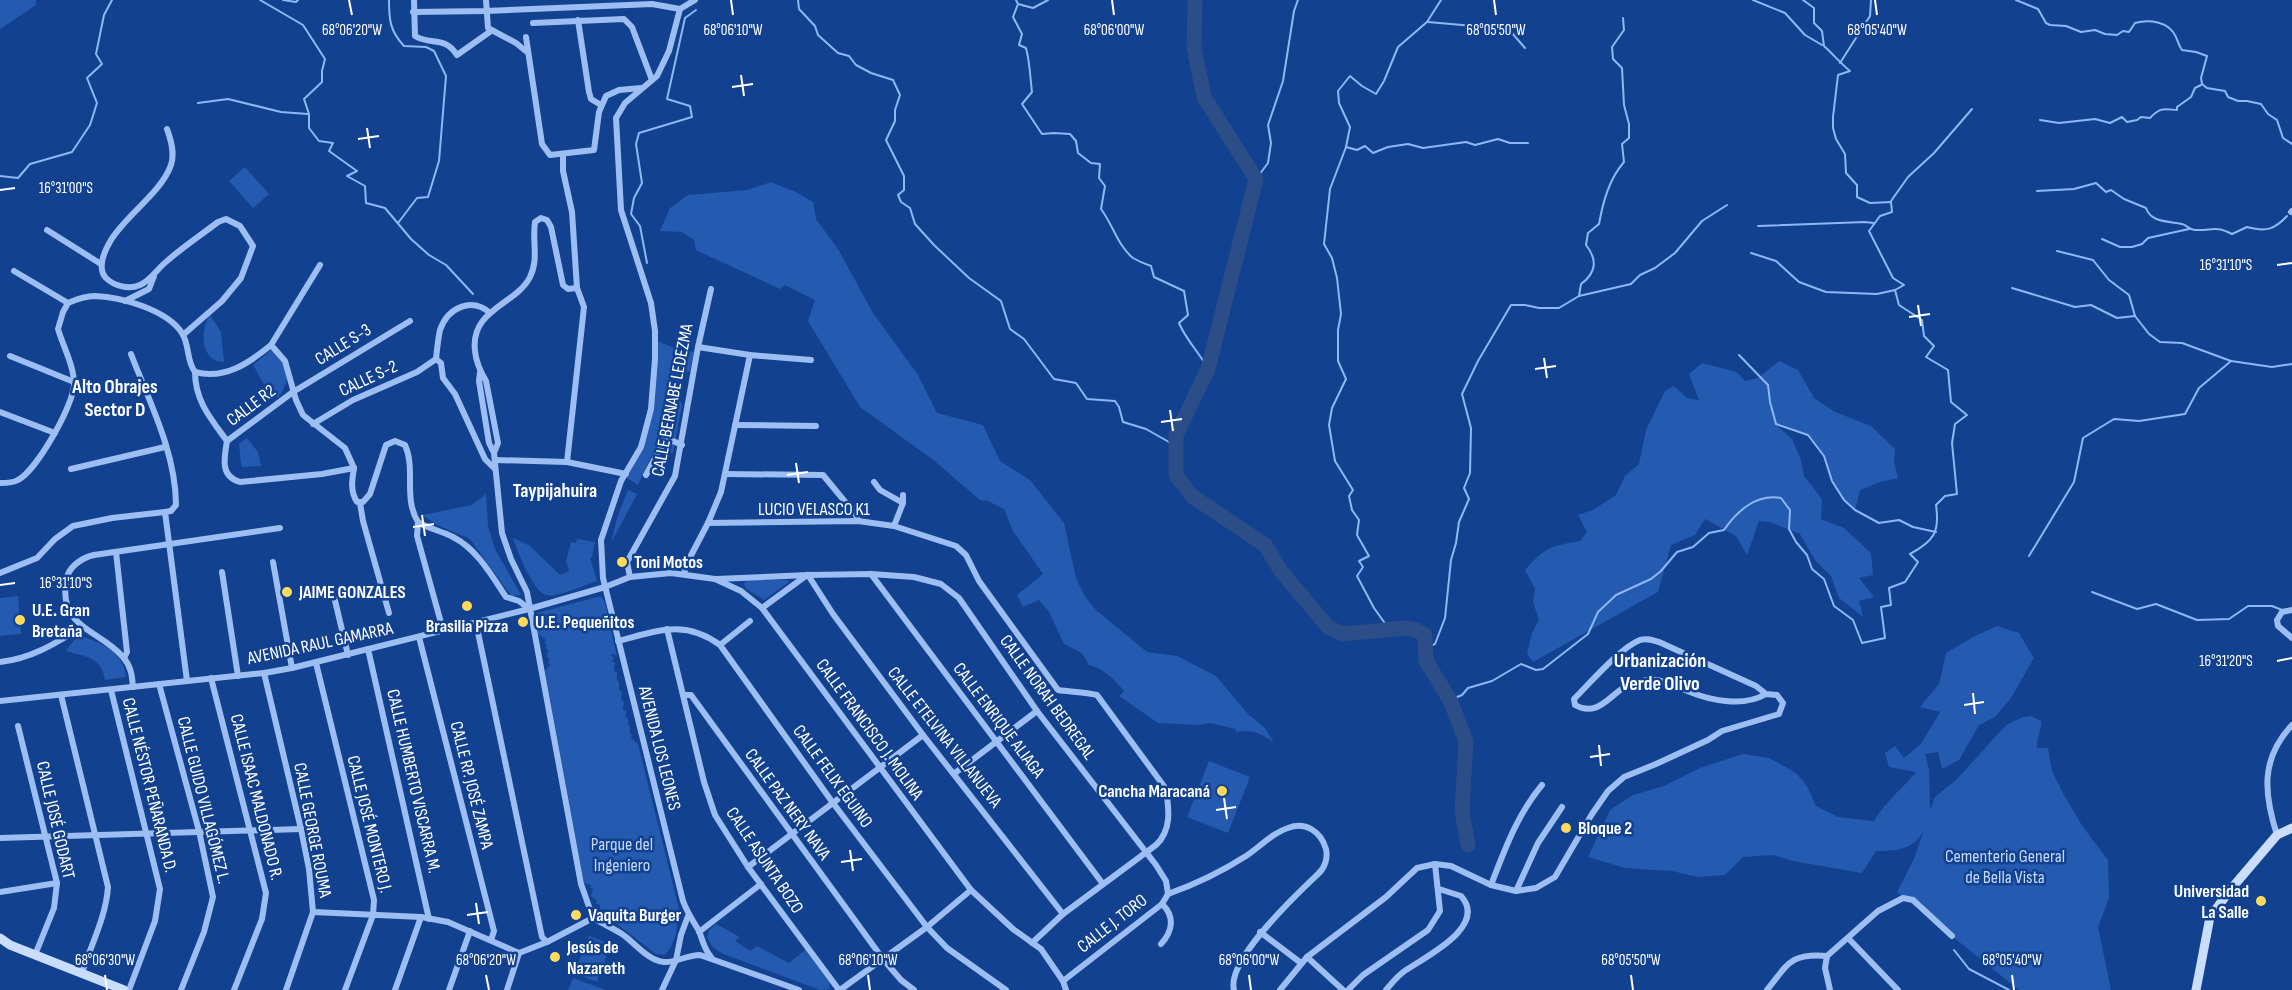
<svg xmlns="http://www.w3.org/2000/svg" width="2292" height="990" font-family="'Sofia Sans Condensed',sans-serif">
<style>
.green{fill:#245aaf}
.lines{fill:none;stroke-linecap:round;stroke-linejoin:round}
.stream{stroke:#8eb8f5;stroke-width:2}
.river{stroke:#2b4d88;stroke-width:15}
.street{stroke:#9dbef2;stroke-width:6}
.secondary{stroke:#cbddfc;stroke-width:9}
.ticks{fill:none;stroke:#fff;stroke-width:2}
.poi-dot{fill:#ffda5d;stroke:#124190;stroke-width:2}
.labels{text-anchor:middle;stroke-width:5;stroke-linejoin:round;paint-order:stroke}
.street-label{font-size:18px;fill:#fff;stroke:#124190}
.poi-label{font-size:18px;font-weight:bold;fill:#fff;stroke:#124190;text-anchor:start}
.park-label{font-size:18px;fill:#c4dafd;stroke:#124190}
.neighbourhood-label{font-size:20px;font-weight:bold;fill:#fff;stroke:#124190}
.ticks-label{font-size:15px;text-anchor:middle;fill:#fff;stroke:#124190;stroke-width:5;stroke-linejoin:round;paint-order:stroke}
</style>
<rect width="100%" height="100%" fill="#124190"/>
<g class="green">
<path d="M0,0H36V5L0,29Z"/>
<path d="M245,167L269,194L253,208L229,181Z"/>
<path d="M771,182L798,193L813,202L816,219L838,249L873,313L918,375L937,413L983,425L1000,461L1030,480L1064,523L1076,578L1084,595L1096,610L1147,652L1177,656L1216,676L1248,714L1265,728L1274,743C1261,733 1252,729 1236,732V729L1210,723L1199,725L1158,723L1119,696L1124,691C1114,679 1103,668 1089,665L1082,653L1064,644L1049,612L1039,600L1023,607L1017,595L1043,574L1013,531L1004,509L988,501L980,500L932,459L860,407L808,321L815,300L785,285L780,289L696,250L694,240L682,232L660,231L670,208L688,195L747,190Z"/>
<path d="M210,315L221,332L224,362C201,363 199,330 210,315Z"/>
<path d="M652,339L672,347L694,352L690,371L683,373L682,381L678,384L677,395L682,405L673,453L655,449L638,485L627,478L644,444L653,396Z"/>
<path d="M271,350C293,364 291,379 278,398L265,386L253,365Z"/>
<path d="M1779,361L1798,370L1814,398L1835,412L1871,426L1895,449L1894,462L1898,478L1880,482L1860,490L1855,510L1844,500L1832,481L1824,456L1808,435L1777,426L1792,439L1801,460L1804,476L1822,499L1821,519L1844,528L1871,553L1873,575L1859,578L1874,597L1859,601L1863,617L1839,598L1831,576L1815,560L1800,534L1770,522L1759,521L1747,555L1736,536L1705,519L1695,535L1671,545L1658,592L1533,662L1527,654L1532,633L1539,620L1533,602L1535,589L1525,570C1545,547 1551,546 1580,541L1587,532L1578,515L1593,510L1616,495L1625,476L1639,464L1646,430L1665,391L1674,386L1687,398L1699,400L1689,374L1702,363L1737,372L1745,381L1758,378Z"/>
<path d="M247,438L258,452L261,466L243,467L241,465L239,444Z"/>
<path d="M628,490L637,494L611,543L617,518Z"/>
<path d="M486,494L488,526L495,549L521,595L512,596L509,593L470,539L437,525L422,515L472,505Z"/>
<path d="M513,538L530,546L560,575L569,571L566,561L571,542L576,543L577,539L595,542L592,557L590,558L597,581C585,585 557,598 546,595C533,592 517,550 513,538Z"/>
<path d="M748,580H787L789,582L764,600L745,588L744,583Z"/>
<path d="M18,596L21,634L0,636V598Z"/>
<path d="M597,597H601L605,602L617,657L613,653L611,656L614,658L612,661L615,663L614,671L617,672V680L619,682V690L622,692L621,699L624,702L623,709L627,712L625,715L629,721L627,724L630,726V733L632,735L631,738L638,744L679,909L676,934L671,947L665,955L656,954L604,914L605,910L600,909V905L596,904L597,901L591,896L593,889L590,888L591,885L584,883L545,670L551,665L548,662L550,660L547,657L548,650L545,648L547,645L544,643L546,640L538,634L535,619L537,613Z"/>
<path d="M1997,626L2019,633L2034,658L2011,698L1995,717L1979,725L1959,760L1942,769L1938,752L1925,754L1929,769L1930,810L1935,797L1957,779L2006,725L2023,717L2031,716L2041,721C2042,731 2036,738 2037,748H2048L2052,771L2064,795L2083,827L2108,860L2109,898L2098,927L2111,990H2019L1897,892L1914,859L1924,830C1914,850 1896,851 1876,851L1862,873L1793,861L1773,855L1743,857L1725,875L1698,877L1672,871L1625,868L1588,857L1610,810L1633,795L1664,786L1700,768L1743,754L1769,758L1796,773L1807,786L1816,806L1838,817L1874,821C1885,802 1902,789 1916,772L1889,767L1885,753L1895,746L1904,758L1921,744L1940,712L1920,707L1939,684L1946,653L1975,636Z"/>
<path d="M78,635C101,643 123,650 126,677L105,680C101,656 86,657 66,651Z"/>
<path d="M1209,761L1250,777L1228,833L1187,817Z"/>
<path d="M716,924L740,937L735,941L750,951L757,946L789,963L805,950L829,982L830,989L820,990L721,953L711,945L707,937L709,930Z"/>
<path d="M589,936L611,944L597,982L574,973Z"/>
<path d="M573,978L606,990H568Z"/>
</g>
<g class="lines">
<g class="stream">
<path d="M260,0L303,25L325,59L322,71V82L304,99L309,114V128L319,141L333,143L329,151L357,171L347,176L365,186L366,203L385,208L411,239L429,255L446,265L473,294"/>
<path d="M283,0L296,2L298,0"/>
<path d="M389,0C389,20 390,31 404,46L426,47L434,51L446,76L439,161L428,197L417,198L398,223"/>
<path d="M798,0L799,9L815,26L818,35L838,53L849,56L856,65L871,73L893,80L900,95L895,110V121L886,140L904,176V190L898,195L901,202L910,208L915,224L934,245L969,278L1001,301L1010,329L1024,339L1054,379L1076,383L1087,399L1115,401L1119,407L1123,422L1146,429L1176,446"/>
<path d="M1016,0L1018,4L1013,17L1022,34L1019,45L1026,48C1030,63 1030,76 1032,92L1022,104L1042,134L1054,133L1070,134L1076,141L1078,153L1091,163L1100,164L1099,178L1105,186L1101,209C1113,225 1118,246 1133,258C1138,261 1145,264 1151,266L1154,277L1184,291L1188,315L1179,323C1186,340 1199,352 1208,369"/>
<path d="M1753,0L1785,13L1805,35L1822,45"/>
<path d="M2016,0L2038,9L2046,23L2050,25L2066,26L2081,32L2095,30L2105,34L2117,35L2123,31L2129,32L2135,23C2148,19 2169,21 2176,37C2178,42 2179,46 2182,50L2196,52L2207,56L2201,78L2202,84L2207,88L2225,91L2228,97L2238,101H2247L2261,104L2268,114L2277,120L2283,138L2292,144"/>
<path d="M1018,4L1033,8L1048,0"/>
<path d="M1428,22L1485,27L1512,33L1525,48"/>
<path d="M1840,63L1870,16L1871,0"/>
<path d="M198,103L228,99L281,112L308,114"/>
<path d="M2040,120L2059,123L2095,119L2110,123L2122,117L2127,122L2137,120L2141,117L2150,118C2160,107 2164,109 2177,110V107L2191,97L2195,88L2201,85"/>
<path d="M1346,147L1357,150L1365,146L1373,153L1388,147L1408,144L1423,148L1466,142L1475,145L1498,139L1510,143H1528"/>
<path d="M0,176L18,178L30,164L72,152L90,125L97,103L87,78L102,64L96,54L104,15L112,0"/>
<path d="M1256,179L1268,163L1271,143L1268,125L1283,81L1294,11L1298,0"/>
<path d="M2037,191L2074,189L2096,183L2106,192L2111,190L2124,199L2146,208C2151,223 2169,221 2182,224C2187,225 2189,230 2195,230C2212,231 2215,225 2232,234L2247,227C2266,232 2274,230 2287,216"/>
<path d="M1891,201L1908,177L1934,153L1972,109"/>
<path d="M1758,226L1865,222L1874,223"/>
<path d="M2102,239L2120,247H2132L2142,244L2148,238L2189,229"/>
<path d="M2057,251L2093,260L2109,280L2129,295L2135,316"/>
<path d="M1751,253L1776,261L1799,282L1826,292L1877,294L1895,290"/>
<path d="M647,263L640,226L631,214L634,198L642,183L636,144L639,133L692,117L690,106L667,99L685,18L696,10"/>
<path d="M2012,288L2075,307L2091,305L2117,318L2135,316L2149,334L2160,342L2182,343L2231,361L2272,367L2292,364"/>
<path d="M1579,296L1581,284C1596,273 1598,260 1586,245L1588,233L1599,224C1603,202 1609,179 1624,162L1622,144L1629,138V124L1624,105L1622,68L1613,59L1612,47L1624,30L1623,18"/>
<path d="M1739,355L1768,385L1770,402L1776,424L1808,435L1824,456L1832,481L1844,500L1855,510L1879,523L1899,520L1913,527L1936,532"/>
<path d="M2029,556L2074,482L2083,438L2114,419L2139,421L2185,414L2199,388L2231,361"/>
<path d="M2092,592L2137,609L2156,604L2197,620L2229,619L2248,606H2272L2282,610"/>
<path d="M1389,629L1374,608L1357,576L1363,567L1359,561L1369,556L1357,535L1359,520L1352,510L1349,496L1353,490L1335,461L1329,425L1332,408L1346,379L1338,361V330L1341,314L1337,278L1332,258L1324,244L1330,189L1346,147L1350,127L1339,103L1338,91L1350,76L1362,86L1376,94L1384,81L1398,47L1427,22L1441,0"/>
<path d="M1427,647L1435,644L1445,618L1451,560L1456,543L1459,522L1469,499L1464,488L1470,473L1471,428L1462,394L1478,361L1511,305H1525L1539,308H1559L1579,296L1631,284L1640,275L1655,268L1675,253L1702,221L1727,205"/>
<path d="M1450,700L1462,695L1468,688L1492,681L1521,664L1536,670L1543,669L1588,634L1598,612L1616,595L1651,579L1661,571L1677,552L1693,547L1709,533L1724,530C1737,511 1757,493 1781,498L1790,510L1789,529L1796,542L1807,555L1812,569L1824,579L1834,606L1853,620L1862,643L1885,638L1881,607L1891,605L1889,588L1905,582L1918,562L1910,554C1934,541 1940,532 1936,505L1945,496L1957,494L1952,443L1955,424L1967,415L1951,402L1948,370L1926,357L1934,346L1924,336L1922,320L1899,305L1895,290L1904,285L1893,278L1869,231L1880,216L1892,212L1891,202L1870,203L1857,197V185L1846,173L1845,154L1836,139L1833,128V117L1838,75L1850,71C1840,63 1833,54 1824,46L1822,31L1814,23V8L1803,0"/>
<path d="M1954,950L1969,969L2009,990"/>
</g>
<path class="river" d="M1195,0L1194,48L1204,97L1256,179L1208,369L1176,435V475L1192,496L1265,545L1281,571L1328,627L1343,634L1405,628L1416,630L1425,635L1426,661L1450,700L1466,741L1462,811L1468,845"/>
<g class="street">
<path d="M414,0L415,36C431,46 444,35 457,55L491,31"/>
<path d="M486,0L488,28L516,43L527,52"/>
<path d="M695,0L680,9L669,51L657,76L625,103L616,118L621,210L651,303L655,331V359L651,409L641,447L621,481L601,540L603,578L683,901C687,912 693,921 699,931C703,941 704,949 711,957"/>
<path d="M413,12L486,11L652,4L680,9"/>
<path d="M578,20L589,92L591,99L601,105"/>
<path d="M533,23L624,19L632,27L652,80"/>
<path d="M526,37L542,144L550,155L594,150L599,112L606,96L619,90L641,88"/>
<path d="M167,129C171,140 175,153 171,165C161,193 127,214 111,240C105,250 96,267 106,278C114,286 129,290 140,285C151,280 158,268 167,261C183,247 201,235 218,222L226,219L240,226L253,246L241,278L222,301L183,335"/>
<path d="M563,154V171L572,212L577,288L584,307L567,462"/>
<path d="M2291,212L2292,211"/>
<path d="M47,230L101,264"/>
<path d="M14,271L68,303"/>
<path d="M577,288L568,289L563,285L551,227L547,220L541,218L535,222C532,242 539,259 530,277C516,305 470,309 475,351C476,362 480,371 486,381L498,443L494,453L502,533L511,559L527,592L581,884L593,918"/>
<path d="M125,301L149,289L154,276"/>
<path d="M271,345L320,265"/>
<path d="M698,347L750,355L811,360"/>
<path d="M131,354C149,401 176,453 176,505L171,511L165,512L187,681"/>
<path d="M10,356L74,382"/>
<path d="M436,359L441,363L443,378L455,394L485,459L495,469"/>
<path d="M436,359C437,349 438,339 440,330C448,307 472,297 490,313"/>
<path d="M195,372C195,401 211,419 227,441"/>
<path d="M480,372L479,381L489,443L494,453"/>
<path d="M0,412L55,433"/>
<path d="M313,424L353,400L417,372L436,359"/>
<path d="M735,425L816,426"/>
<path d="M227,441L293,392L410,321"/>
<path d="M227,441C224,459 220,476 240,482L322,474L354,468"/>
<path d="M495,460L567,462L626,474"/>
<path d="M354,468C352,480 350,491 357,502H363L370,494L386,445L395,441L405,445C416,469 403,498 418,522C429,529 442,531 453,537C477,549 492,576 506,597L519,601L529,609"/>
<path d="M71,469L165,447"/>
<path d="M726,474L823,475L856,515L858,521"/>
<path d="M646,475L666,438L682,445"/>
<path d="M874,482L880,490L903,503"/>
<path d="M0,483C6,483 13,483 18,480C36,471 74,405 74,384C74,366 63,346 58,329L63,312L68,303C77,299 86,296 95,296C122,297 167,310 182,333C190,346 186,360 195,372C225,380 249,363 271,345L285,361L296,400L303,415L345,448L354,468"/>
<path d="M360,503L363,521L389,613"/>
<path d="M418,522L417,536L443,630"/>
<path d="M708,523L858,521L894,526L956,546L966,555L979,581L1058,690C1071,692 1084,692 1097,695L1166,789C1169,809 1172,830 1156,845L1063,914L1032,943"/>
<path d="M894,526L903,503V495"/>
<path d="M116,552L127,652L124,658"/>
<path d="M273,562L292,668"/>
<path d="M222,572L238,676"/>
<path d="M0,573L37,558L55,539L73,526L112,518L165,512"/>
<path d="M684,574L686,565L708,523L721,492L750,355"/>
<path d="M871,574L1103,884"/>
<path d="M808,575L833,614L923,735L1063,914"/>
<path d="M630,577L627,562L675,476L698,347L711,289"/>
<path d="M716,579L808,575L871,574L914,577L941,584L959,598L1037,711L1156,865L1166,881L1168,894L1162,904L1063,981"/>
<path d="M332,588L348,655"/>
<path d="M762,608L807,575"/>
<path d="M2292,610L2282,612L2277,620L2278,626L2292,638"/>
<path d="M476,623L542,937L547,942"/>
<path d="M667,629L704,782L715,815L748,867L839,990"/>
<path d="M419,637L494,931L491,940"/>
<path d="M618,641C657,631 684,619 720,645L833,803L927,927L947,948L1006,990"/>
<path d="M720,645L750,621"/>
<path d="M368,649L429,919"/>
<path d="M0,662C31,659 56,643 82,627"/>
<path d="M316,663L374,900L373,915L345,990"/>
<path d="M264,673L301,829L309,869L313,912L286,990"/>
<path d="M211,678L266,893L262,919L234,990"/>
<path d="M159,684L199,831L213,897L204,932L181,990"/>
<path d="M133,687C132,675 131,666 123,657C99,629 59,629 66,581C68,567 81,558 94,555L280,528"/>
<path d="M111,690L160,889L155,921L129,990"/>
<path d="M61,695L108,887C106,917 91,945 82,973"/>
<path d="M683,695H691L883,959L901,980L914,990"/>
<path d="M0,701L264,673L292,668L529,609L605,587L630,577L671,573L715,579L741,591L762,608L971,890L1013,929L1041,949L1063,981L1066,990"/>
<path d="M18,726L57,883L54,908L35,955"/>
<path d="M955,773L1037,711"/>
<path d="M2277,835C2264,794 2260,759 2292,725"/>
<path d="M0,838L301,829"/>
<path d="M748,867L923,735"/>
<path d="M1491,885C1505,849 1517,815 1542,785"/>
<path d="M1516,891L1538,843L1562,807"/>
<path d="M0,892L57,883"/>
<path d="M1168,894C1196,884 1221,872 1246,856C1260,847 1272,833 1288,828C1306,821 1321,832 1326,849C1328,858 1325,868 1318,874C1297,894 1226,960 1234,990"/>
<path d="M313,912L421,917L448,922L519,953L547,942L593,918"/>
<path d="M593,918C602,923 612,928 622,934C634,942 648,961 664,962C675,963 687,955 700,955L799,990"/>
<path d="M699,932L761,884"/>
<path d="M1260,932L1301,963"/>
<path d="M1849,939L1898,990"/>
<path d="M1161,944C1173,931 1175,916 1162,904"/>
<path d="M1827,956L1825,968L1830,990"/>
<path d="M1307,957L1343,990"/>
<path d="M395,990L421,917"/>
<path d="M449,990L470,931"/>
<path d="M507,990L519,953"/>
<path d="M662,990L676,960L681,935L688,916"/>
<path d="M840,990L927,927L971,890"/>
<path d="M1280,990L1307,957L1386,897L1417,868L1435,864L1451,866L1491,885L1516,891L1536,888L1555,877L1592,814L1608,791L1624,777L1656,764L1708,740L1722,731L1779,714L1783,703L1777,695L1766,694L1756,686L1659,642C1652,640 1647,638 1640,640C1621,647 1589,684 1574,699L1575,705C1596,717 1608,698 1623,688C1632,683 1645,679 1655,680C1666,680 1679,688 1690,692C1712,701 1744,707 1766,694"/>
<path d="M1348,990L1363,975L1428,930L1440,911L1435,864"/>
<path d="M1386,990C1392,983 1398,975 1406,970C1427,956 1488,926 1461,896L1439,889"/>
<path d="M1767,990C1788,964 1790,953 1827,956L1878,911L1903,898L1913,900L1952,936"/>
</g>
<g class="secondary">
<path d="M0,938L10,945L124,990"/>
<path d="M2196,990L2210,917L2231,889L2277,835L2292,828"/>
</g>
</g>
<path class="ticks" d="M349,0L352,15M731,0L733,15M1112,0L1114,15M1494,0L1496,15M1875,0L1877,15M741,75L744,96M732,87L753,84M367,128L370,148M358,139L379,136M0,190L15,188M2277,265L2292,263M1918,305L1921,326M1909,317L1930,314M1544,358L1547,378M1535,369L1556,366M1170,410L1173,431M1161,422L1182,419M796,463L799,483M787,475L808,472M422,515L425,536M413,527L434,524M0,585L15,583M2277,661L2292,658M1973,693L1975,714M1964,705L1984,702M1599,745L1601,766M1590,757L1610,754M1224,798L1227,819M1216,810L1236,807M850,850L853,871M841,862L862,859M476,903L479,924M467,915L488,912M105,975L107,990M486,975L489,990M868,975L870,990M1249,975L1251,990M1631,975L1633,990M2012,975L2014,990"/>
<g class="poi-dot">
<circle cx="622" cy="562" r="6"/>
<circle cx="287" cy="592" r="6"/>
<circle cx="467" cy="606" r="6"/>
<circle cx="20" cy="620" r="6"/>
<circle cx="523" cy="622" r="6"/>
<circle cx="1222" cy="791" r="6"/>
<circle cx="1566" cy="828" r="6"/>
<circle cx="2261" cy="901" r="6"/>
<circle cx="576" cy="915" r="6"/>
<circle cx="555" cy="957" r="6"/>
</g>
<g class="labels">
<g class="street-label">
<text transform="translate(343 344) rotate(-32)" y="6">CALLE S-3</text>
<text transform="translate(368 378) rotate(-25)" y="6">CALLE S-2</text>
<text transform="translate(672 400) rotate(-79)" y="6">CALLE BERNABE LEDEZMA</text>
<text transform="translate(251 405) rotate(-37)" y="6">CALLE R2</text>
<text x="814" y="515">LUCIO VELASCO K1</text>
<text transform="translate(320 643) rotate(-12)" y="6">AVENIDA RAUL GAMARRA</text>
<text transform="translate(1048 697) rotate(54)" y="6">CALLE NORAH BEDREGAL</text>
<text transform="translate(999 720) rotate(53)" y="6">CALLE ENRIQUE ALIAGA</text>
<text transform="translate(870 729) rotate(54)" y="6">CALLE FRANCISCO J. MOLINA</text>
<text transform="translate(945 737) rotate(52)" y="6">CALLE ETELVINA VILLANUEVA</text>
<text transform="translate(660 748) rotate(76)" y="6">AVENIDA LOS LEONES</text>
<text transform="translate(833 776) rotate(54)" y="6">CALLE FELIX EGUINO</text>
<text transform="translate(414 781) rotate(77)" y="6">CALLE HUMBERTO VISCARRA M.</text>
<text transform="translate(150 785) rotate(76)" y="6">CALLE NÉSTOR PEÑARANDA D.</text>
<text transform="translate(472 785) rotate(76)" y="6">CALLE RP. JOSÉ ZAMPA</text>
<text transform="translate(257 797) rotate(76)" y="6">CALLE ISAAC MALDONADO R.</text>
<text transform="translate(204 800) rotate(76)" y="6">CALLE GUIDO VILLAGÓMEZ L.</text>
<text transform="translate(788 804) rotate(54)" y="6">CALLE PAZ NERY NAVA</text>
<text transform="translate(56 820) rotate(77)" y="6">CALLE JOSÉ GODART</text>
<text transform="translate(370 824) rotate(76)" y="6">CALLE JOSÉ MONTERO J.</text>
<text transform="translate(313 830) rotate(79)" y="6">CALLE GEORGE ROUMA</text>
<text transform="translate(765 860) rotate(56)" y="6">CALLE ASUNTA BOZO</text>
<text transform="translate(1112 923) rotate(-38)" y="6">CALLE J. TORO</text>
</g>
<g class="poi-label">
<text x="634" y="568">Toni Motos</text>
<text x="299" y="598">JAIME GONZALES</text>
<text x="32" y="616">U.E. Gran<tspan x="32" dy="21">Bretaña</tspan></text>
<text x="535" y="628">U.E. Pequeñitos</text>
<text x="467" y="632" text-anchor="middle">Brasilia Pizza</text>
<text x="1210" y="797" text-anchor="end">Cancha Maracaná</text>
<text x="1578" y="834">Bloque 2</text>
<text x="2249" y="897" text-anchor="end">Universidad<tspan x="2249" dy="21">La Salle</tspan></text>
<text x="588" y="921">Vaquita Burger</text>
<text x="567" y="953">Jesús de<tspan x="567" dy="21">Nazareth</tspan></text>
</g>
<g class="park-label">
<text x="622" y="850">Parque del<tspan x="622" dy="21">Ingeniero</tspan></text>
<text x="2005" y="862">Cementerio General<tspan x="2005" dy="21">de Bella Vista</tspan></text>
</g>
<g class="neighbourhood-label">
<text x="115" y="393">Alto Obrajes<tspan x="115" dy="23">Sector D</tspan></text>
<text x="555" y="497">Taypijahuira</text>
<text x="1660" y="667">Urbanización<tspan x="1660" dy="23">Verde Olivo</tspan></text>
</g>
</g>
<g class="ticks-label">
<text x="352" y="35">68°06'20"W</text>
<text x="733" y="35">68°06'10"W</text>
<text x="1114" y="35">68°06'00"W</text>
<text x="1496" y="35">68°05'50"W</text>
<text x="1877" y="35">68°05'40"W</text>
<text x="66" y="193">16°31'00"S</text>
<text x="2226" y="270">16°31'10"S</text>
<text x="66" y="588">16°31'10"S</text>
<text x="2226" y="666">16°31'20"S</text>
<text x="105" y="965">68°06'30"W</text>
<text x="486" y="965">68°06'20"W</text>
<text x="868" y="965">68°06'10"W</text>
<text x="1249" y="965">68°06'00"W</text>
<text x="1631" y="965">68°05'50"W</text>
<text x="2012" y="965">68°05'40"W</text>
</g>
</svg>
